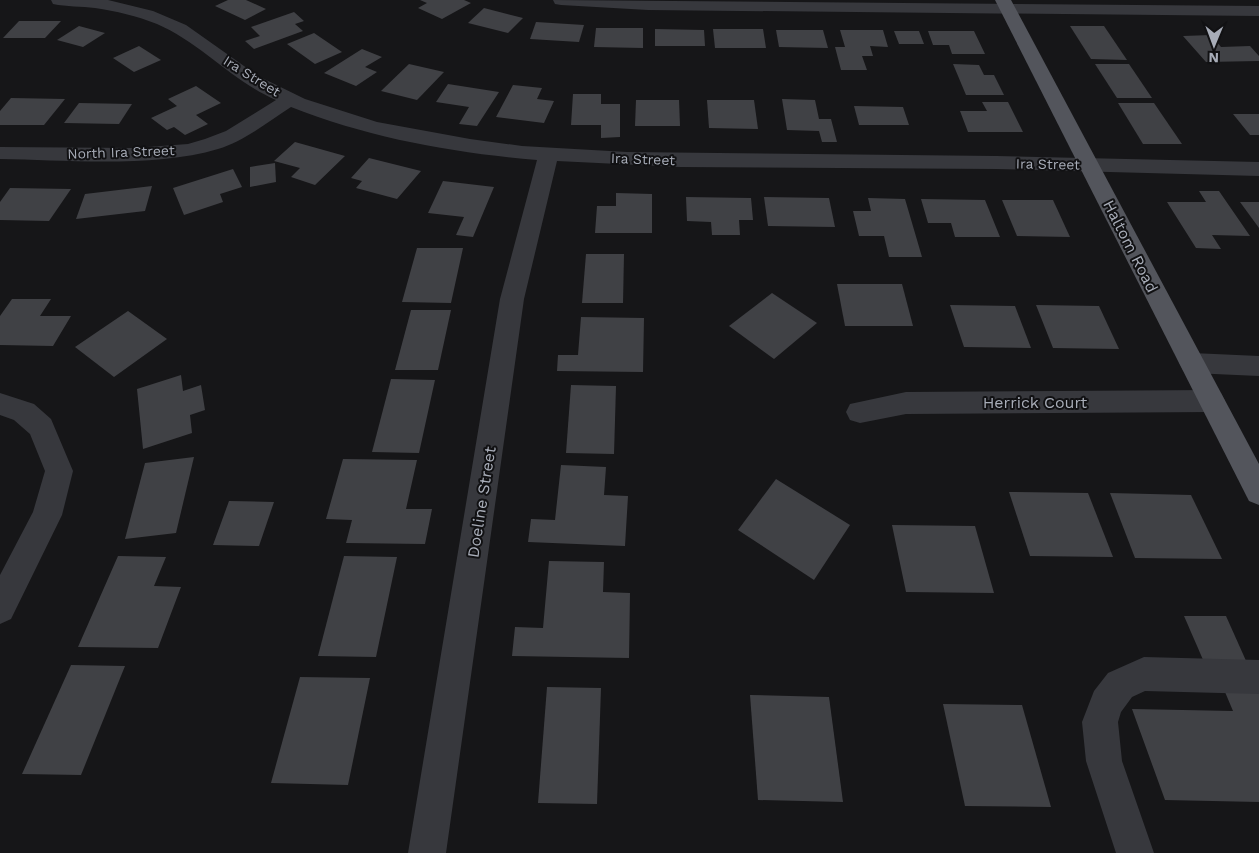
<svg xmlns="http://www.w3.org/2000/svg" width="1259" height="853" font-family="'Work Sans',sans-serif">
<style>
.building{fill:#404145}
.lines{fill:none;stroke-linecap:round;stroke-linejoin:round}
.minor{fill:#37383d;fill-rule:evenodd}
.major{fill:#53555c;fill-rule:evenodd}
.labels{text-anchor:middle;stroke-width:4;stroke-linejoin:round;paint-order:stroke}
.far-street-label{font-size:14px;fill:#a8adb8;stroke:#111113}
.street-label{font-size:16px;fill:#a8adb8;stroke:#111113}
</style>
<rect width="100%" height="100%" fill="#161618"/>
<g class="building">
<path d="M228,0H246L266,9L245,20L215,6Z"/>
<path d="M420,0H464L471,3L442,19L418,8L427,3Z"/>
<path d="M484,8L523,18L508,33L468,23Z"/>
<path d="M294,12L304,21L295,24L303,31L254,49L245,41L260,36L251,27Z"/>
<path d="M19,21H61L45,38H3Z"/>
<path d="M536,22L584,25L579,42L530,39Z"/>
<path d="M79,26L105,33L83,47L57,40Z"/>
<path d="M1070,26H1104L1127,60L1091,59Z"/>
<path d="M596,28H643V48L594,47Z"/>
<path d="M655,29L704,30L705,46H655Z"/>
<path d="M713,29H763L766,48H715Z"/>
<path d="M776,30H823L828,48L779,47Z"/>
<path d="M840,30H883L888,47L870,46L873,56H862L867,70H841L835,47H845Z"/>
<path d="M894,31H919L924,44H899Z"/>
<path d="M928,31H974L985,54H952L949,45H933Z"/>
<path d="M314,33L342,52L315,64L287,44Z"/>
<path d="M1211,35L1221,47L1250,46L1259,56V61L1206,62L1183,36Z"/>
<path d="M139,46L161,60L134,72L113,58Z"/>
<path d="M362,49L382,57L365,67L377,72L356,86L324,73Z"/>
<path d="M409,64L444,72L417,100L381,91Z"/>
<path d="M953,64L979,65L984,75H994L1004,95H966Z"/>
<path d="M1095,64H1129L1152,98H1117Z"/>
<path d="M448,84L499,92L477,126L459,124L469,107L436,102Z"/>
<path d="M513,85L542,88L537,99L554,101L544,123L496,117Z"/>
<path d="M196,86L221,103L196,115L208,124L185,135L174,127L167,130L151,118L177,106L168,99Z"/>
<path d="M573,94H601V104H620V137L601,138V125H571Z"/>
<path d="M11,98L65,99L44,125H0V111Z"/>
<path d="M782,99L815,100L819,119H831L837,142H822L819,131L787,130Z"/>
<path d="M636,100H679L680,126H635Z"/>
<path d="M707,100H754L758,129L709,128Z"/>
<path d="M982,102H1008L1023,132H968L960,111H987Z"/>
<path d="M79,103L132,104L119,124L64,123Z"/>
<path d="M1118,103H1154L1182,144H1143Z"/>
<path d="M854,106L903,107L909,125H859Z"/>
<path d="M1233,114H1259V135H1250Z"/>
<path d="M295,142L345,156L315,185L291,177L300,168L274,161Z"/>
<path d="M369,158L421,171L397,199L356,188L362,181L351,178Z"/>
<path d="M275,163L276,182L250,187V167Z"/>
<path d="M233,169L242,187L220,194L223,202L184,215L173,188Z"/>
<path d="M443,181L494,187L473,237L456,235L464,217L428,213Z"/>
<path d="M152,186L145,211L76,219L85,194Z"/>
<path d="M10,188L71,189L49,221L0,220V202Z"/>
<path d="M1199,191H1219L1250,236L1212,235L1221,249L1196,248L1167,202H1206Z"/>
<path d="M616,193L652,194V233H595L597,206H616Z"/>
<path d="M686,197L751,198L753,220H739L740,235H712L711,222L687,221Z"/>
<path d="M764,197L829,198L835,227L768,226Z"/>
<path d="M868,198L905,199L922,257H889L884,236H859L853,211H871Z"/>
<path d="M921,199L985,200L1000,237H955L951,223H928Z"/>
<path d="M1002,200H1053L1070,237L1017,236Z"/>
<path d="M1240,202H1259V228Z"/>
<path d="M417,248H463L451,303L402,302Z"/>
<path d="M586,254H624L623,303H582Z"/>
<path d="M837,284H902L913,326H845Z"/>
<path d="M772,293L817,323L774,359L729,326Z"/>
<path d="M12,299H51L40,316H71L53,346L0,345V316Z"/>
<path d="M950,305L1015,306L1031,348L964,347Z"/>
<path d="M1036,305L1099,306L1119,349L1053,348Z"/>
<path d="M411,310H451L438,370H395Z"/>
<path d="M128,311L167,339L114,377L75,347Z"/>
<path d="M581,317L644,318L643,372L557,371L558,355H578Z"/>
<path d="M181,375L183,391L201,385L205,410L190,415L192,433L143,449L137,389Z"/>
<path d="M391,379L435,380L419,453L372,452Z"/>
<path d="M571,385L616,386L614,454L566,453Z"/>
<path d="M194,457L176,533L125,539L145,463Z"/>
<path d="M343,459L417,460L406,509H432L425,544L346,543L352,520L326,519Z"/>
<path d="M561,465L606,467L604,495L628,496L625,546L528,542L531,519L555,520Z"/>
<path d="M776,479L850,525L814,580L738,530Z"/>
<path d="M1009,492L1088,493L1113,557L1030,556Z"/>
<path d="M1110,493L1191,495L1222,559L1135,558Z"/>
<path d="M229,501L274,502L259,546L213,545Z"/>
<path d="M892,525L975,526L994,593L906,592Z"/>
<path d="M118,556L166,557L154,586L181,587L158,648L78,647Z"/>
<path d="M344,556L397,557L376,657L318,656Z"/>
<path d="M549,561L604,562L603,592L630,593L629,658L512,656L515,627L543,628Z"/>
<path d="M1184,616H1226L1247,663L1204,662Z"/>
<path d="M71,665L125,666L81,775L22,774Z"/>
<path d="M300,677L370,678L348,785L271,783Z"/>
<path d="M547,687L601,688L597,804L538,803Z"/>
<path d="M1225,692H1259V802L1165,800L1132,709L1233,711Z"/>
<path d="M750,695L829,697L843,802L758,800Z"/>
<path d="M943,704L1022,705L1051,807L965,806Z"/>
</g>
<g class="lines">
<g class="minor">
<path d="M51,0H108L153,11L186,25L258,76L305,99L377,122L470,139L522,146L627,152L996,156L1259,162V176L996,169L680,167L557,161L524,299L446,853H408L500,299L537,160C454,153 369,138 291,107C268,122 244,141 218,149C155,168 66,160 0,159V147L134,148L188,144L205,139L226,131L276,100C232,81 201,43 157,24C137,16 116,11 95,8C81,6 67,7 53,4Z"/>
<path d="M553,0L1259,6V16L648,10L561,5L555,4Z"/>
<path d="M1192,353L1259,356V376L1192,373L1183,370L1179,363L1183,356Z"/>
<path d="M1212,390L1221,393L1225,401L1221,409L1212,412L906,414L860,423L850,420L846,412L850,404L906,392Z"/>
<path d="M0,393L34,404L51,419L73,471L62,515L11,619L0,624V575L33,512L45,471L30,434L14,420L0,415Z"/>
<path d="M1144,657L1259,660V694L1145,691L1132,697L1121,712L1118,722L1122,761L1154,853H1116L1086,761L1082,722L1094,691L1108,673Z"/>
</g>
<path class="major" d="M995,0H1011L1259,464V505L1249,501Z"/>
</g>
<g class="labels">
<g class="far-street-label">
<text transform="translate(252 76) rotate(32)" y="5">Ira Street</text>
<text transform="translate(121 152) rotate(-2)" y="5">North Ira Street</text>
<text transform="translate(643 159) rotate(2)" y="5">Ira Street</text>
<text transform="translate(1048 164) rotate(1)" y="5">Ira Street</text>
</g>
<g class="street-label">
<text transform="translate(1131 246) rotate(63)" y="6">Haltom Road</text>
<text x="1035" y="408">Herrick Court</text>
<text transform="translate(481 502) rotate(-81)" y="6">Doeline Street</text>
</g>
</g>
<g transform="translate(1214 45) rotate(181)" stroke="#111113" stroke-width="4" paint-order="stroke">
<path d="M0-4L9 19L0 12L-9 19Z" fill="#a8adb8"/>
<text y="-8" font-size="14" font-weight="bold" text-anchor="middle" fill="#a8adb8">N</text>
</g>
</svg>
